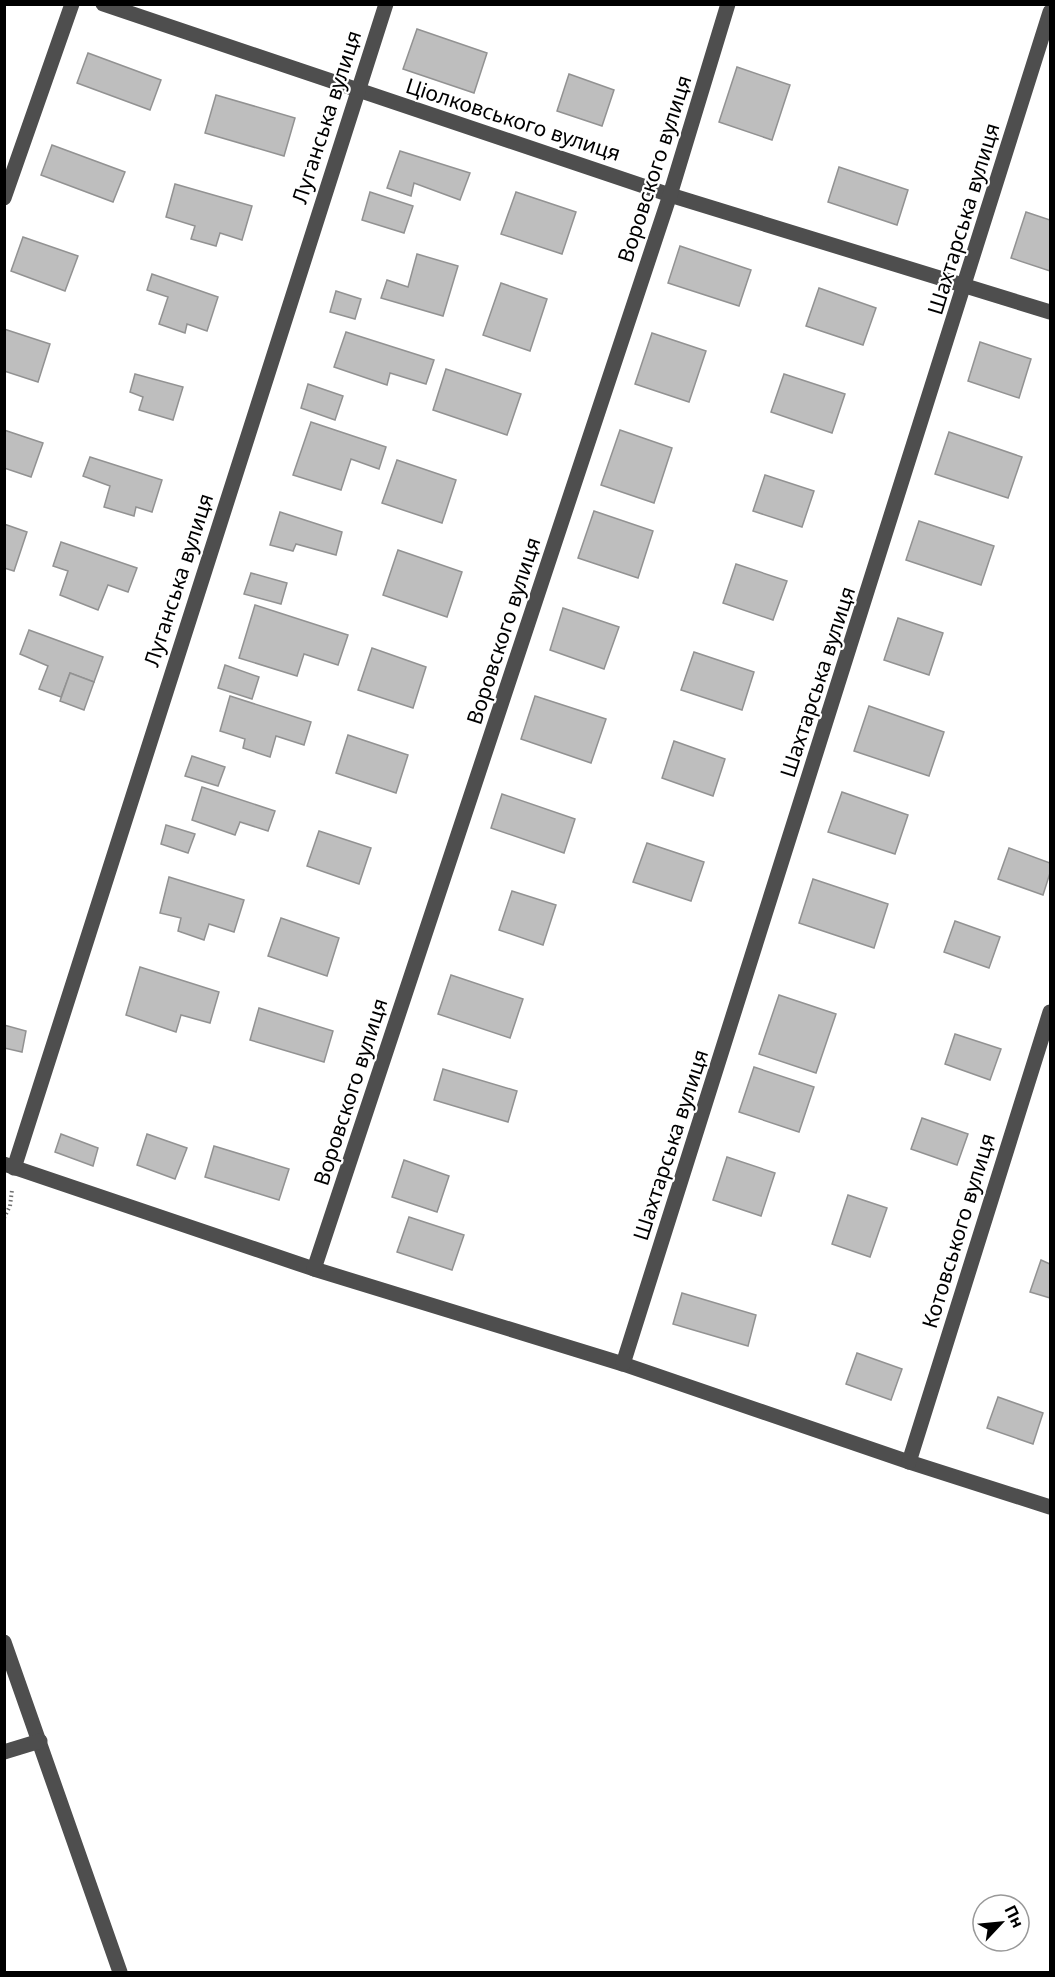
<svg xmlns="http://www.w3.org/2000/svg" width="1055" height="1977" font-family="'Noto Sans',sans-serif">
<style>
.building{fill:#bebebe;stroke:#929292;stroke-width:1.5}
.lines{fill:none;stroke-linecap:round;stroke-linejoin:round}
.path{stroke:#707070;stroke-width:4;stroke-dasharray:1.5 3;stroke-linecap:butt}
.minor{stroke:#4e4e4e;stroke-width:15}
.labels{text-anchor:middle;stroke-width:4.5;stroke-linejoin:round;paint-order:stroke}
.street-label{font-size:21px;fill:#000;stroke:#fff}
</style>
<rect width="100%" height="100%" fill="#fff"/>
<g class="building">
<path d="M417,29L487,53L474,93L403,69Z"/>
<path d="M88,53L161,80L150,110L77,83Z"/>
<path d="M737,67L790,85L772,140L719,122Z"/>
<path d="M569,74L614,90L602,126L557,111Z"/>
<path d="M216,95L295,118L284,156L205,133Z"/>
<path d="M52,145L125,172L113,202L41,175Z"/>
<path d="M400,151L470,173L460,200L414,183L411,196L387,188Z"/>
<path d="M839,167L908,190L897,225L828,202Z"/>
<path d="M175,184L252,206L242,240L220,233L216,246L191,239L195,226L166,217Z"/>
<path d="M370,192L413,206L404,233L362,220Z"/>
<path d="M516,192L576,212L562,254L501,234Z"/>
<path d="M1026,212L1050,220V271L1011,258Z"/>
<path d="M23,237L78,256L65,291L11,271Z"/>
<path d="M680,246L751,270L739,306L668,283Z"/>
<path d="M417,254L458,266L443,316L381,298L387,280L408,287Z"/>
<path d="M152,274L218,297L207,331L187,324L185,333L159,324L168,297L147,290Z"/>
<path d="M501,283L547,299L530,351L483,335Z"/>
<path d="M819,288L876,308L863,345L806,326Z"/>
<path d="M336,291L361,299L355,319L330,312Z"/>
<path d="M4,329L50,344L38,382L4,371Z"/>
<path d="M346,332L434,360L426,384L390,373L387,385L334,367Z"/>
<path d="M652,333L706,351L689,402L635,384Z"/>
<path d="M980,342L1031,359L1019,398L968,381Z"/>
<path d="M446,369L521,394L507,435L433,410Z"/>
<path d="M135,374L183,387L173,420L139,410L143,397L130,392Z"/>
<path d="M784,374L845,394L832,433L771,412Z"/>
<path d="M308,384L343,396L335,420L301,408Z"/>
<path d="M311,422L386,447L379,469L351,459L341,490L293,475Z"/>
<path d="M4,430L43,443L31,477L4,468Z"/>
<path d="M620,430L672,448L654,503L601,485Z"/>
<path d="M949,432L1022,457L1008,498L935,474Z"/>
<path d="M90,457L162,480L152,512L136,507L134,516L104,507L110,486L83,476Z"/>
<path d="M397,460L456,480L442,523L382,503Z"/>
<path d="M765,475L814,491L802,527L753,511Z"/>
<path d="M594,511L653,531L638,578L578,558Z"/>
<path d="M280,512L342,532L336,555L296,544L293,551L270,545Z"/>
<path d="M919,521L994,546L981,585L906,560Z"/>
<path d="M4,524L27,532L14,571L4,568Z"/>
<path d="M61,542L137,568L128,592L108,585L98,610L60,595L68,571L53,566Z"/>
<path d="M398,550L462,572L447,617L383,595Z"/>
<path d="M736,564L787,581L773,620L723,603Z"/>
<path d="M251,573L287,583L281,604L244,594Z"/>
<path d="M255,605L348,635L338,665L304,654L297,676L239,658Z"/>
<path d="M563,608L619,627L604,669L550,650Z"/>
<path d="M898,618L943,633L929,675L884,660Z"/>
<path d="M29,630L103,657L94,682L70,673L61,697L39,689L48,666L20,654Z"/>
<path d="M372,648L426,667L413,708L358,690Z"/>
<path d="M694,652L754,672L742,710L681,690Z"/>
<path d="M225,665L259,677L252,699L218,688Z"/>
<path d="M70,673L94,682L84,710L60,701Z"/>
<path d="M230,696L311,722L304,745L276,736L270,757L243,748L245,739L220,731Z"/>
<path d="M535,696L606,719L591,763L521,739Z"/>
<path d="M869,706L944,732L929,776L854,751Z"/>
<path d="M348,735L408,755L396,793L336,773Z"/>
<path d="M674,741L725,759L713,796L662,778Z"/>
<path d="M192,756L225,767L218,786L185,776Z"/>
<path d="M202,787L275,811L268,831L240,822L235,835L192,820Z"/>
<path d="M842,792L908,815L895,854L828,832Z"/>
<path d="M502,794L575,819L564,853L491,828Z"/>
<path d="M166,825L195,834L188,853L161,844Z"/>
<path d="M319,831L371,848L359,884L307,866Z"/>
<path d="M647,843L704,862L691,901L633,882Z"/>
<path d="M1009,848L1050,863V873L1043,895L998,879Z"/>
<path d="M169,877L244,900L234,932L209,924L204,940L178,931L181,918L160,913Z"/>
<path d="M813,879L888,904L874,948L799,923Z"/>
<path d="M512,891L556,905L543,945L499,930Z"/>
<path d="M281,918L339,938L327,976L268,956Z"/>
<path d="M955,921L1000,937L989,968L944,952Z"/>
<path d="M140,967L219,992L210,1023L181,1015L176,1032L126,1015Z"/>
<path d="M451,975L523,999L510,1038L438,1014Z"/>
<path d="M779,995L836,1014L816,1073L759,1054Z"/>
<path d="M259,1008L333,1031L324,1062L250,1040Z"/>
<path d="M4,1025L26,1031L22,1052L4,1048Z"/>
<path d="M955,1034L1001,1049L990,1080L945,1064Z"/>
<path d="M754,1067L814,1087L799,1132L739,1112Z"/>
<path d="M443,1069L517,1091L508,1122L434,1100Z"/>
<path d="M922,1118L968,1134L957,1165L911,1149Z"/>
<path d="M61,1134L98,1148L93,1166L55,1152Z"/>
<path d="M147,1134L187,1148L175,1179L137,1165Z"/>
<path d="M214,1146L289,1169L279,1200L205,1177Z"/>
<path d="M727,1157L775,1173L761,1216L713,1200Z"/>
<path d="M404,1160L449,1176L437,1212L392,1197Z"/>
<path d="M848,1195L887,1208L870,1257L832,1244Z"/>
<path d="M409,1217L464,1235L452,1270L397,1252Z"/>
<path d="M1041,1260L1050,1264V1298L1030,1292Z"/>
<path d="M682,1293L756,1315L748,1346L673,1324Z"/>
<path d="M857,1353L902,1369L891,1400L846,1384Z"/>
<path d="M998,1397L1043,1413L1033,1444L987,1428Z"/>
</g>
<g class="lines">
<path class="path" d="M4,1218L10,1206L12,1190"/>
<g class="minor">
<path d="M103,4L670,195L1050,312"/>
<path d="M4,198L72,4"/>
<path d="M4,1164L314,1269L623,1364L909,1462L1050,1507"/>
<path d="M14,1168L386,4"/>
<path d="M314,1269L670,195L728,4"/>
<path d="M623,1364L1050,12"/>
<path d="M909,1462L1050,1012"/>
<path d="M4,1642L120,1972"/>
<path d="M4,1752L40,1741"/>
</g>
</g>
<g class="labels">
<g class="street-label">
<text transform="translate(327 117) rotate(-72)" y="7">Луганська вулиця</text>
<text transform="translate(513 120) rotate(18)" y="7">Ціолковського вулиця</text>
<text transform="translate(655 169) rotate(-72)" y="7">Воровского вулиця</text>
<text transform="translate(964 219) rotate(-73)" y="7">Шахтарська вулиця</text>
<text transform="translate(179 580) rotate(-72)" y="7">Луганська вулиця</text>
<text transform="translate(504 631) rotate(-72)" y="7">Воровского вулиця</text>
<text transform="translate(818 682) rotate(-72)" y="7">Шахтарська вулиця</text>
<text transform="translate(351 1092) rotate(-72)" y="7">Воровского вулиця</text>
<text transform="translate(671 1145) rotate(-72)" y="7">Шахтарська вулиця</text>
<text transform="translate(959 1231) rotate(-73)" y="7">Котовського вулиця</text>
</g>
</g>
<rect width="1055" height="1977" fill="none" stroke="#000000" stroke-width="12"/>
<g transform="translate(1001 1923) rotate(64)"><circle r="28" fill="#ffffff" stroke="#999999" stroke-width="1.5"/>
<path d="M0-4.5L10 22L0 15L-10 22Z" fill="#000000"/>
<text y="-9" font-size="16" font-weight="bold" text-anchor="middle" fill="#000000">Пн</text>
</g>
</svg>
